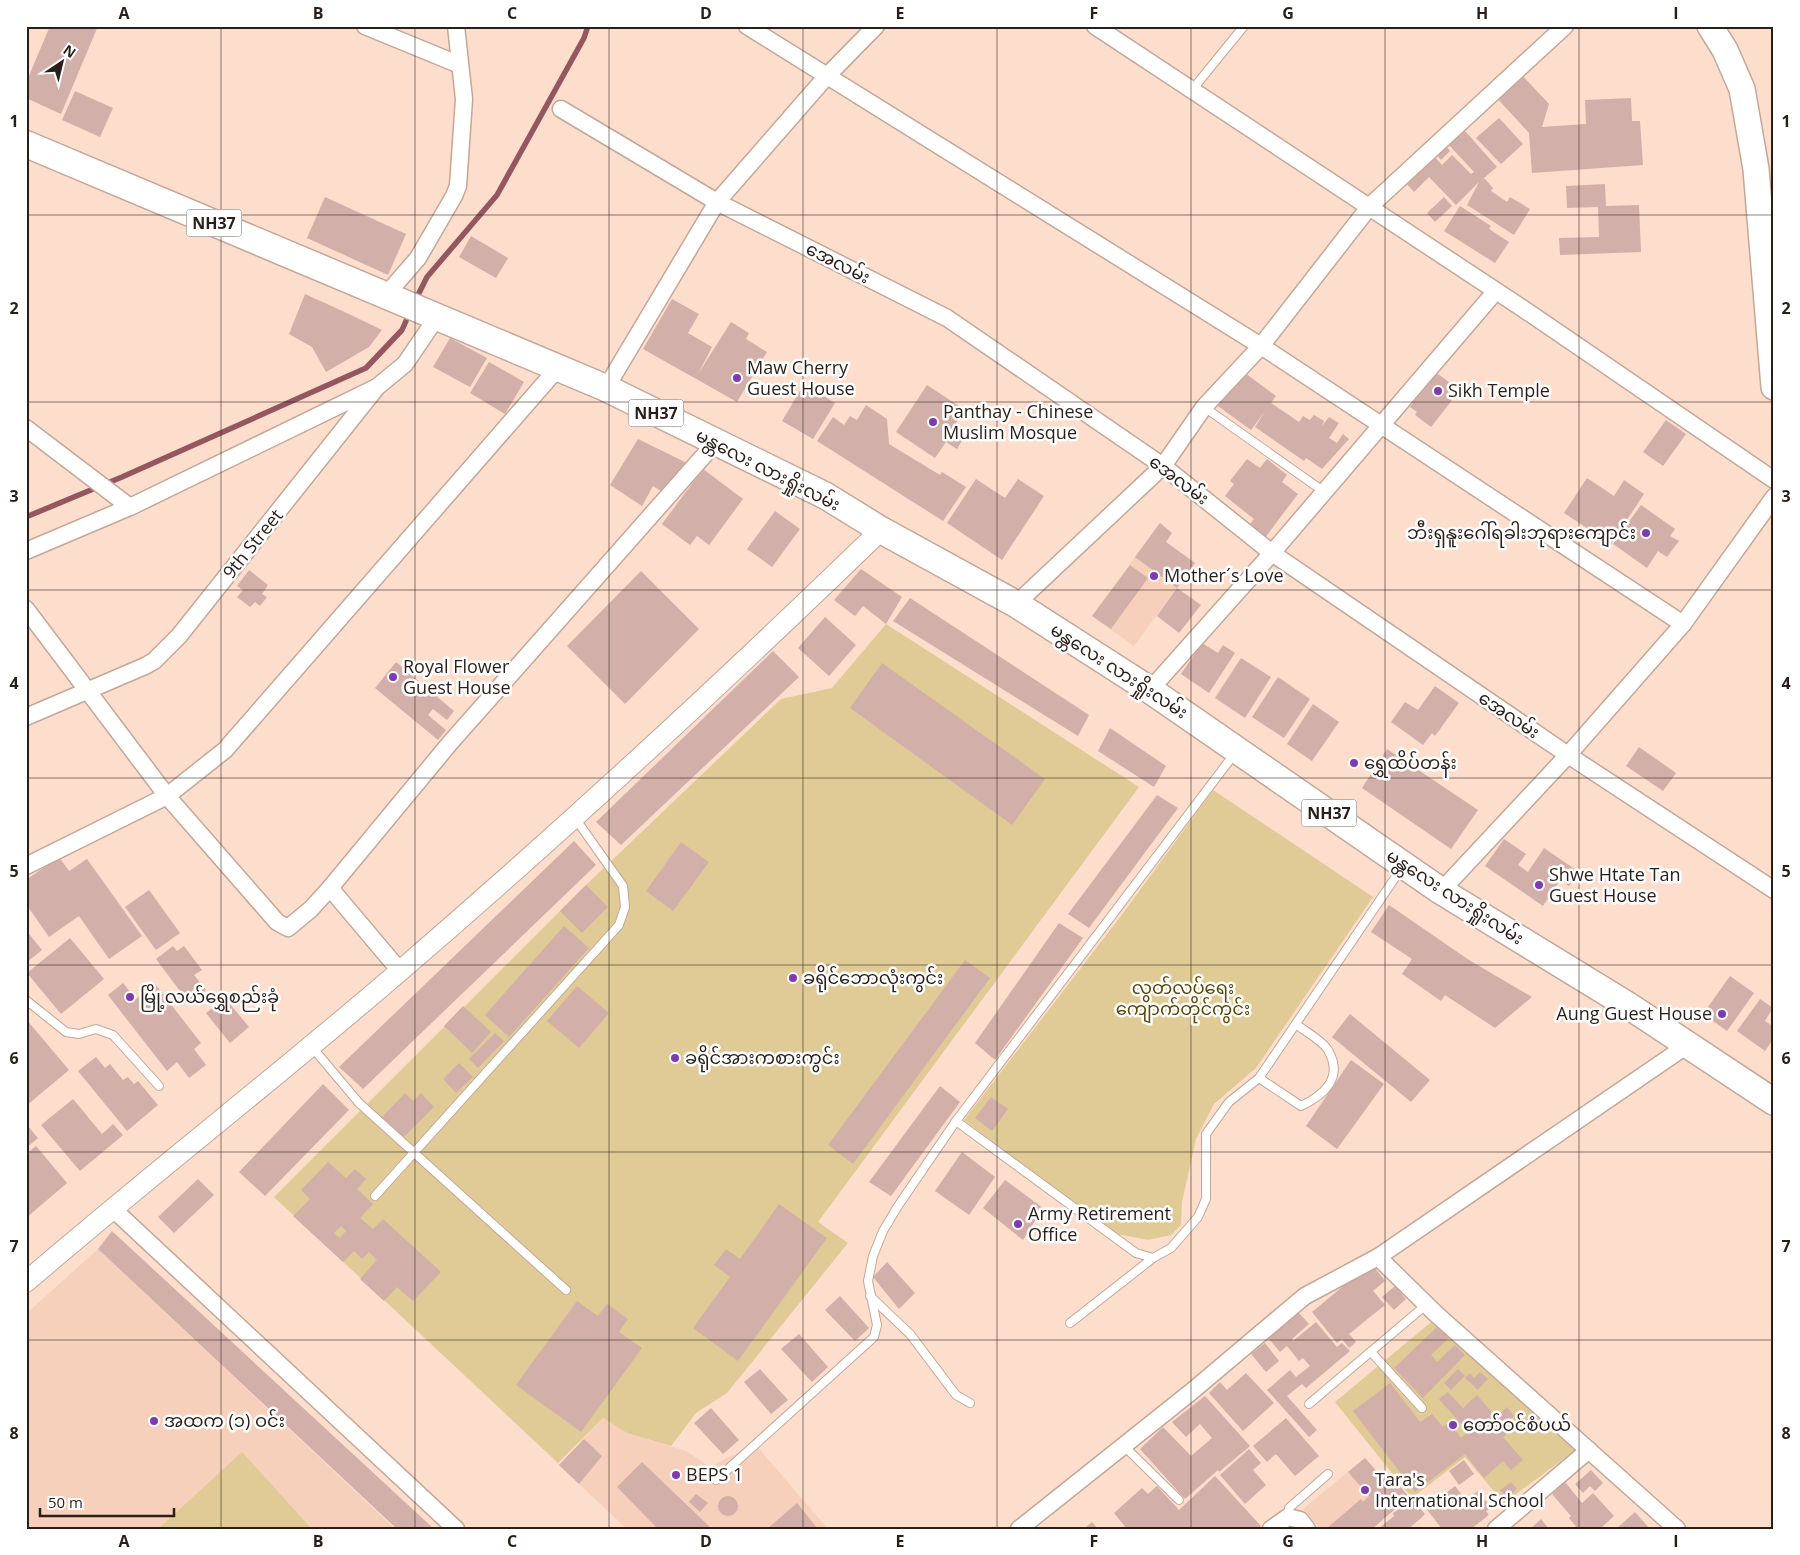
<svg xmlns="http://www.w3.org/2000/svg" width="1800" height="1555" font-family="'Open Sans','Noto Sans Myanmar',sans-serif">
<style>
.built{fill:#f7d0bb}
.green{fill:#e0cb96}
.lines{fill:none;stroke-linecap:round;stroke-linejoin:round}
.stream{stroke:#945760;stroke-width:5.5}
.building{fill:#d3afa9;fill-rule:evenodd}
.service-casing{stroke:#c5a797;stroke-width:10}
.minor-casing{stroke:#c5a797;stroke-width:19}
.tertiary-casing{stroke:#c5a797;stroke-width:22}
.primary-casing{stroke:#c5a797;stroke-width:28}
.trunk-casing{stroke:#c5a797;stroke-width:29}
.service{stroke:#fff;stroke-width:8}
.minor{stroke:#fff;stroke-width:16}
.tertiary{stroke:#fff;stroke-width:20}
.primary{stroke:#fff;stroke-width:25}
.trunk{stroke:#fff;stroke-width:26}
.grid{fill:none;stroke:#2a1e18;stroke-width:1;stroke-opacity:0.55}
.poi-dot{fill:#7e3aae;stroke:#fff;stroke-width:2}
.labels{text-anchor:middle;stroke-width:5;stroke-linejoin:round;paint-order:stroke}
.shield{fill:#fff;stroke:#6a625d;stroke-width:1}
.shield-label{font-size:16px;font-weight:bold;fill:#2a1e18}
.street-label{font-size:18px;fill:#2a1e18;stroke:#fff}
.poi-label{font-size:18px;fill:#2a1e18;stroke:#fff;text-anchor:start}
.park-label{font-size:18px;fill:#5c4806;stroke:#fff}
.neatline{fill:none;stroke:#2a1e18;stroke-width:2}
.grid-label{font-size:16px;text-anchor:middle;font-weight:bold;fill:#2a1e18}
</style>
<rect width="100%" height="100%" fill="#fdddcc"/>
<g class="built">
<path d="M1160,523L1172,533L1166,542L1195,563L1134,646L1092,616Z"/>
<path d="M98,1249L395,1529H26V1314Z"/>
<path d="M603,1418L627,1433L686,1451L710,1467L755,1444L828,1529H627L559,1465Z"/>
<path d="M1365,1458L1386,1482L1392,1477L1409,1497L1372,1529H1321L1303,1509Z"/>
</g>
<g class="green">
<path d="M886,624L1139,787L818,1222L848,1243L727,1393L696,1413L671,1446L627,1433L603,1418L558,1463L274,1197L586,885L781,699L832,688Z"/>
<path d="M1213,790L1373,897L1256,1068L1214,1104L1196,1139L1182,1202L1181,1225L1171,1235L1148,1240L1113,1233L964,1120L1124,912Z"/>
<path d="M1436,1318L1577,1449L1504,1503L1465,1457L1412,1498L1335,1402Z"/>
<path d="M242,1452L312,1529H158Z"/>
</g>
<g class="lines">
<g class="stream">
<path d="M415,301L427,277L497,195L584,38L588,26"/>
<path d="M26,517L122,477L366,368L402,330L410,312"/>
</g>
</g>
<g class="building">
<path d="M50,26H98L61,114L26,98V83Z"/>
<path d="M1521,74L1549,104L1542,127L1586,124L1585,100L1631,98L1632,121H1640L1643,165L1532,173L1529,133L1496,97Z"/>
<path d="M75,91L113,108L100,137L62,120Z"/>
<path d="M1499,118L1523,144L1501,164L1476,138Z"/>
<path d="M1465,131L1497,167L1484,178L1493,188L1491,191L1507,202L1510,197L1530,209L1514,235L1467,205L1479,182L1456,205L1429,177L1414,192L1405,182L1433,155L1442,165L1452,155L1471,174L1474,172L1448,144Z"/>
<path d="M1446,146L1450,151L1441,160L1436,154Z"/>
<path d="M1605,184L1606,206L1639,205L1641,252L1560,255L1559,238L1599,237L1598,207L1567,208L1566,186Z"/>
<path d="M325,197L406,234L388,275L307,238Z"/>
<path d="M1444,197L1452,206L1435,222L1427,213Z"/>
<path d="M1460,206L1491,226L1489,229L1509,242L1495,263L1444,231Z"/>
<path d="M471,236L508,258L496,278L459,257Z"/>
<path d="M305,294L349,314L382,330L369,347L326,372L312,347L289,334Z"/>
<path d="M672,299L699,314L688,333L712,347L698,374L731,322L749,333L746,339L767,352L737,402L643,349Z"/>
<path d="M450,338L487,358L470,387L433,367Z"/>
<path d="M489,362L524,382L505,414L470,393Z"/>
<path d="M1241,370L1276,396L1271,403L1299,422L1303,416L1310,420L1314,415L1324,421L1322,426L1329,417L1339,423L1329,438L1337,443L1343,434L1349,439L1322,469L1306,458L1304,461L1255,427L1265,411L1251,430L1215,404Z"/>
<path d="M1435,372L1460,390L1431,427L1415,415L1417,412L1410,407Z"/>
<path d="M804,384L835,403L813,439L782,421Z"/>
<path d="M927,385L965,410L954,426L966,434L957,449L946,442L935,458L896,432Z"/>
<path d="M866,405L887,419L889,444L940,475L942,472L966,487L943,521L817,441L833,417L844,425L850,416L857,420Z"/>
<path d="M1666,420L1686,434L1663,466L1643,452Z"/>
<path d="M638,439L687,463L664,493L653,486L642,506L610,485Z"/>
<path d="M1247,459L1260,468L1267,459L1287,475L1282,482L1298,494L1264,539L1248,527L1254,519L1225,496L1234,484L1230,481Z"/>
<path d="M703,469L743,499L709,545L697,536L690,545L662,524Z"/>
<path d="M1587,478L1614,496L1624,480L1644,494L1611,544L1564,513Z"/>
<path d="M976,479L1005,498L1018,479L1044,496L1002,560L947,523Z"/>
<path d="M1641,505L1675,529L1670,536L1679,541L1667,557L1658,551L1647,568L1613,544Z"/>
<path d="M775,511L800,529L772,567L747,549Z"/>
<path d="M1160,523L1172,533L1166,542L1195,563L1177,588L1135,557Z"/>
<path d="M1130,565L1148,578L1111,629L1092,616Z"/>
<path d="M861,569L902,597L886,624L863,606L855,616L834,600Z"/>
<path d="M249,570L268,585L262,594L267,597L260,606L255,602L250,607L237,597L243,590L237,586Z"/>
<path d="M641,571L699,629L625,704L567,646Z"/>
<path d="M1177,588L1201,605L1179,633L1157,616Z"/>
<path d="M910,598L1089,715L1078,736L893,621Z"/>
<path d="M825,617L856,645L829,676L798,648Z"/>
<path d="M1202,643L1218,653L1223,645L1235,653L1209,693L1181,674Z"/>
<path d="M773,651L799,677L621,845L596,822Z"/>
<path d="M1241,658L1271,677L1245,718L1215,698Z"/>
<path d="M396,662L454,711L447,720L433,709L428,715L446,730L438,740L375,688Z"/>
<path d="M882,663L1045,779L1012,825L850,708Z"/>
<path d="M1278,677L1310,699L1284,738L1252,717Z"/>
<path d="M1435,686L1459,703L1435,736L1432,733L1423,745L1391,722L1405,702L1418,710Z"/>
<path d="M1313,704L1339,722L1312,761L1287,744Z"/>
<path d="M1110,728L1166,766L1154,787L1098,751Z"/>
<path d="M1639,747L1676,773L1663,791L1626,766Z"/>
<path d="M1387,749L1478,810L1451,849L1362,788Z"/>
<path d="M1157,795L1178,808L1089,928L1068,914Z"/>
<path d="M1504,839L1526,854L1518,865L1528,872L1544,848L1579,872L1569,886L1560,880L1543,906L1485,866Z"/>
<path d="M574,841L596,865L363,1089L339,1067Z"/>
<path d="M681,842L709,862L673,911L646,891Z"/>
<path d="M59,857L69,871L87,859L142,936L109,959L79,916L49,937L26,904V880Z"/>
<path d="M586,885L608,907L582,933L560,911Z"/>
<path d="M149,890L180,933L156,950L125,907Z"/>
<path d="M1389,905L1469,960L1532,997L1495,1028L1445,995L1441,1001L1402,974L1412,959L1371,932Z"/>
<path d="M1059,923L1083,938L995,1060L975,1043Z"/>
<path d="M564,926L589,948L509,1037L485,1015Z"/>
<path d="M26,930L42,950L26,963Z"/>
<path d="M70,938L104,979L61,1014L27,973Z"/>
<path d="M173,946L177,951L184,946L202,970L194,975L206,990L189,1003L156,959Z"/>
<path d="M965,960L990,978L853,1164L828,1145Z"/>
<path d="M1730,976L1754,993L1727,1031L1703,1014Z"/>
<path d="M123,983L136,999L155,984L201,1043L194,1049L206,1065L189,1078L177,1062L167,1071L108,995Z"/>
<path d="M577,986L609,1013L579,1048L547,1021Z"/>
<path d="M225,998L249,1027L230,1043L206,1013Z"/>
<path d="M1760,999L1773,1008L1765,1021L1774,1027V1038L1765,1051L1737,1031Z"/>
<path d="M463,1006L491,1032L472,1053L444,1026Z"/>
<path d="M1350,1014L1430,1080L1411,1102L1332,1037Z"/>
<path d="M26,1019L69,1070L26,1106Z"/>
<path d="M495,1033L504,1041L478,1068L469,1059Z"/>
<path d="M96,1057L105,1068L110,1064L123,1080L128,1077L134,1084L138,1081L158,1105L127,1131L78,1071Z"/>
<path d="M1351,1060L1384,1084L1337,1149L1306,1126Z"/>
<path d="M459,1063L473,1077L456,1093L443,1079Z"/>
<path d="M323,1084L349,1110L265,1196L239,1172Z"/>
<path d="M940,1086L960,1102L891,1196L869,1182Z"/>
<path d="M405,1093L413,1101L421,1093L434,1107L402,1139L381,1118Z"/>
<path d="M991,1097L1008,1109L992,1131L975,1118Z"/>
<path d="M73,1099L102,1134L113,1124L123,1135L80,1171L41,1125Z"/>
<path d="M26,1124L38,1138L26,1148Z"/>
<path d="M36,1146L67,1183L26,1218V1154Z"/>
<path d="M962,1152L995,1177L969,1215L935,1191Z"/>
<path d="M328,1162L346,1178L355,1169L366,1179L357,1189L373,1204L360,1218L373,1229L383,1219L441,1272L413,1301L397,1287L384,1301L360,1279L377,1260L369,1252L362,1259L354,1251L343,1262L293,1216L310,1199L301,1190ZM341,1226L346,1231L340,1238L334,1233Z"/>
<path d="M198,1179L214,1195L174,1233L158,1217Z"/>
<path d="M1005,1180L1043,1208L1023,1240L983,1208Z"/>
<path d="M779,1204L827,1238L738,1361L693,1328L730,1277L714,1265L726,1249L740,1259Z"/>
<path d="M112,1231L434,1529H397L98,1249Z"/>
<path d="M887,1262L915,1293L899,1309L873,1277Z"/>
<path d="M1371,1263L1385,1281L1373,1291L1385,1305L1349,1334L1356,1342L1349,1348L1342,1339L1337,1343L1312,1312Z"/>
<path d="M1395,1286L1406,1299L1394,1310L1382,1297Z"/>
<path d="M840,1296L869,1328L855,1341L825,1310Z"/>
<path d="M577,1301L598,1316L607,1304L628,1319L619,1332L642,1348L581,1432L516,1385Z"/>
<path d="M1298,1312L1309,1324L1292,1339L1293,1341L1316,1322L1337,1347L1342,1343L1350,1351L1306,1388L1302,1384L1287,1396L1317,1430L1309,1437L1267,1390L1290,1370L1296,1377L1310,1366L1303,1358L1299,1361L1287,1346L1280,1352L1268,1338Z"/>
<path d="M1439,1325L1450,1337L1431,1355L1437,1362L1455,1345L1465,1355L1423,1398L1394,1368Z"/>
<path d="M799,1334L828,1367L812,1382L781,1349Z"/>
<path d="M1265,1343L1279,1361L1266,1372L1251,1354Z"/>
<path d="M760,1369L788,1400L771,1414L744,1382Z"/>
<path d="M1458,1369L1465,1376L1451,1390L1444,1383Z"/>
<path d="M1480,1372L1488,1379L1478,1390L1465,1378L1470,1373L1474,1378Z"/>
<path d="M1246,1373L1274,1403L1243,1431L1209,1393L1220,1382L1227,1390Z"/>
<path d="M1390,1383L1420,1422L1432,1414L1443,1427L1449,1422L1461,1438L1468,1432L1439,1399L1448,1392L1463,1408L1477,1395L1496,1417L1507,1407L1514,1416L1504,1425L1510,1431L1503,1437L1523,1460L1511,1470L1503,1461L1484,1478L1465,1454L1415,1492L1353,1411Z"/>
<path d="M1205,1396L1250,1446L1219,1472L1218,1470L1185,1499L1140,1449L1163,1427L1191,1456L1212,1438L1200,1424L1186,1437L1172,1422Z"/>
<path d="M711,1408L739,1440L723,1454L694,1423Z"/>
<path d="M1286,1418L1319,1456L1295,1476L1276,1454L1267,1462L1253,1446Z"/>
<path d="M584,1439L602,1456L579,1484L559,1465Z"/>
<path d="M1249,1449L1261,1463L1253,1470L1266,1485L1245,1504L1220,1475Z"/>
<path d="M1365,1458L1386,1482L1392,1477L1409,1497L1372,1529H1326L1361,1499L1363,1502L1369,1496L1348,1472Z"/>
<path d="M1464,1460L1474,1474L1459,1485L1449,1471Z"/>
<path d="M642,1462L712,1529H658L617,1487Z"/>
<path d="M1591,1470L1603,1483L1595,1491L1590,1486L1583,1493L1575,1484Z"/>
<path d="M1215,1476L1261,1526L1258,1529H1127L1114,1513L1142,1488L1148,1494L1157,1486L1179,1510Z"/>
<path d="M1511,1482L1517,1489L1507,1498L1500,1490Z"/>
<path d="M1565,1482L1582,1503L1593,1493L1614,1516L1600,1529H1578L1569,1518L1571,1516L1552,1494Z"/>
<path d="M1455,1486L1466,1500L1478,1491L1491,1508L1486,1511L1489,1515L1471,1529H1442L1422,1503L1431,1495L1436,1501Z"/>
<path d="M696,1494L708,1503L700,1512L689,1502Z"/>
<circle cx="728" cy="1506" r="10"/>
<path d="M1413,1500L1425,1514L1420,1519L1408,1529H1378L1394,1516L1393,1513Z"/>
<path d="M797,1503L818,1529H767Z"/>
<path d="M1635,1512L1650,1529H1616Z"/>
<path d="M1541,1519L1549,1529H1530Z"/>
<path d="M1092,1522L1098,1529H1084Z"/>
</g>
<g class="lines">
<g class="service-casing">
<g id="service">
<path d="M1192,90L1244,26"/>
<path d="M1204,407L1323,491"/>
<path d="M26,1000L66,1032L79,1034L96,1029L113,1035L159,1086"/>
<path d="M312,1047L359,1103L566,1290"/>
<path d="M1259,1078L1301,1106C1324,1095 1344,1078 1328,1050C1322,1040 1306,1032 1297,1025"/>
<path d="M956,1121L1136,1253L1153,1258L1171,1248L1198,1217L1206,1199V1134L1229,1102L1259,1078L1401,869"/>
<path d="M375,1196L619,925L625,907L623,886L575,818"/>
<path d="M870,1296L910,1334L956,1395L970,1403"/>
<path d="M1070,1323L1153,1258"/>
<path d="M1371,1352L1422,1408"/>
<path d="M1309,1404L1427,1304"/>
<path d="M1123,1445L1179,1500"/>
<path d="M716,1480L874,1337L877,1325L868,1281L873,1256L883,1231L898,1206L956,1121L1235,753"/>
<path d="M1288,1517L1289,1508L1328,1474"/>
</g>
</g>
<g class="minor-casing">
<g id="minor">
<path d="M365,26L460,65"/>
<path d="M747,26L1261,346L1683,624"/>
<path d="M1095,26L1522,308L1774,480"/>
<path d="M561,109L717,202L947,318L1163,466L1272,553L1568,755L1774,890"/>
<path d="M386,295L418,258L454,196L458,186L464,99L456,26"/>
<path d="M606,388L717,202L826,77L876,26"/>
<path d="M26,428L130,507"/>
<path d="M26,551L130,507L375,388"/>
<path d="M1016,604L1163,466L1204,407L1261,346L1370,206L1565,26"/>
<path d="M26,609L167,796L277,922L288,928L311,909L330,888L450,743L715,443"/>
<path d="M1150,690L1272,553L1495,292"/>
<path d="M26,717L145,666L154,661L179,636L377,387L405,364L437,317"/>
<path d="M26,866L167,796L225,750L557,369"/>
<path d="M330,888L400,971"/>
<path d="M1441,891L1568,755L1683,624L1774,497"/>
<path d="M112,1208L456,1529"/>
<path d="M1378,1257L1435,1313L1677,1529"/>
<path d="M1019,1529L1191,1392L1305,1296L1378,1257L1689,1044"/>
<path d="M1271,1529L1288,1517L1300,1520L1307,1529"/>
<path d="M1496,1529L1589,1450"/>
</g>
</g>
<g class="tertiary-casing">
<path id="tertiary" d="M26,1282C149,1176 277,1077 400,971C565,829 725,681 881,530"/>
</g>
<g class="primary-casing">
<path id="primary" d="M1710,26L1725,50L1742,89L1756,169L1774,387"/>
</g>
<g class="trunk-casing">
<path id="trunk" d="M26,144L606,388L826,496L881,530L1016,604L1150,690L1441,891L1629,1006L1774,1102"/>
</g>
<use href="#service" class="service"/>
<use href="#minor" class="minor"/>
<use href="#tertiary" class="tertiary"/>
<use href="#primary" class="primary"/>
<use href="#trunk" class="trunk"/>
</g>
<path class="grid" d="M221,26V1529M415,26V1529M609,26V1529M803,26V1529M997,26V1529M1191,26V1529M1385,26V1529M1579,26V1529M26,215H1774M26,402H1774M26,590H1774M26,778H1774M26,965H1774M26,1152H1774M26,1340H1774"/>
<g class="poi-dot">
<circle cx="737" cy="378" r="5"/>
<circle cx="1438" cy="391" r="5"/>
<circle cx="933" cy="422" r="5"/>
<circle cx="1646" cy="533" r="5"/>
<circle cx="1154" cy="576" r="5"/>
<circle cx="393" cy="677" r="5"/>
<circle cx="1354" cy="763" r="5"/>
<circle cx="1539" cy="885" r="5"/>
<circle cx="793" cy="978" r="5"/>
<circle cx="130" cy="997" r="5"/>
<circle cx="1722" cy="1014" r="5"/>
<circle cx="675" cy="1058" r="5"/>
<circle cx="1018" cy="1224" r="5"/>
<circle cx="154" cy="1421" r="5"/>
<circle cx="1453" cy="1425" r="5"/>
<circle cx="676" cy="1475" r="5"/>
<circle cx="1365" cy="1490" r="5"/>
</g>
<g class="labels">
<g class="shield">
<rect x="186.5" y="209.5" width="55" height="27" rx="4"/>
<rect x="628.5" y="399.5" width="55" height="27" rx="4"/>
<rect x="1301.5" y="799.5" width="55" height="27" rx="4"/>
</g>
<g class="shield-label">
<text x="214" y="229">NH37</text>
<text x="656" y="419">NH37</text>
<text x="1329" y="819">NH37</text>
</g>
<g class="street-label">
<text transform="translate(838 263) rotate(27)" y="6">အေလမ်း</text>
<text transform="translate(768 470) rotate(27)" y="6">မန္တလေး လားရှိုးလမ်း</text>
<text transform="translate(1179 480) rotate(37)" y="6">အေလမ်း</text>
<text transform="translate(253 544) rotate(-51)" y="6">9th Street</text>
<text transform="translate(1119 671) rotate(33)" y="6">မန္တလေး လားရှိုးလမ်း</text>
<text transform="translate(1509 715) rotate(34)" y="6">အေလမ်း</text>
<text transform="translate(1455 897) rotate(33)" y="6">မန္တလေး လားရှိုးလမ်း</text>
</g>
<g class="poi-label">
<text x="747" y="374">Maw Cherry<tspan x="747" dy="21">Guest House</tspan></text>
<text x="1448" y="397">Sikh Temple</text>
<text x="943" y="418">Panthay - Chinese<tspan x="943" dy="21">Muslim Mosque</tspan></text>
<text x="1636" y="539" text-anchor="end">ဘီးရှနူးဂေါ်ရခါးဘုရားကျောင်း</text>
<text x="1164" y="582">Mother´s Love</text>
<text x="403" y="673">Royal Flower<tspan x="403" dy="21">Guest House</tspan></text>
<text x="1364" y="769">ရွှေထိပ်တန်း</text>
<text x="1549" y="881">Shwe Htate Tan<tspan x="1549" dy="21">Guest House</tspan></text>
<text x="803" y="984">ခရိုင်ဘောလုံးကွင်း</text>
<text x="140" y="1003">မြို့လယ်ရွှေစည်းခုံ</text>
<text x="1712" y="1020" text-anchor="end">Aung Guest House</text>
<text x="685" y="1064">ခရိုင်အားကစားကွင်း</text>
<text x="1028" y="1220">Army Retirement<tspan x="1028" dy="21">Office</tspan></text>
<text x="164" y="1427">အထက (၁) ဝင်း</text>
<text x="1463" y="1431">တော်ဝင်စံပယ်</text>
<text x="686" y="1481">BEPS 1</text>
<text x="1375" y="1486">Tara's<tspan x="1375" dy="21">International School</tspan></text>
</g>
<g class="park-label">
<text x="1183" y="994">လွတ်လပ်ရေး<tspan x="1183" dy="21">ကျောက်တိုင်ကွင်း</tspan></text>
</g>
</g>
<rect width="1800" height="1555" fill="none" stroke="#ffffff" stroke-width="55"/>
<g transform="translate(62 62) rotate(35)" stroke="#ffffff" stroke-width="4" paint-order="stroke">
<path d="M0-4L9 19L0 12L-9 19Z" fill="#2a1e18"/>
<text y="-8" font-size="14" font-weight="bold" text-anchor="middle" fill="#2a1e18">N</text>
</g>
<path d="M40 1508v8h134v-8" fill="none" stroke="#2a1e18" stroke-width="2.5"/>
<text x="48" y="1508" font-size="15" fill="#2a1e18" stroke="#ffffff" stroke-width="4" paint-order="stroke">50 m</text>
<rect x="28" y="28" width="1744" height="1500" class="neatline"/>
<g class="grid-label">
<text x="124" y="19">A</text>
<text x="318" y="19">B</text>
<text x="512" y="19">C</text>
<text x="706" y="19">D</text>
<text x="900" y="19">E</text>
<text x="1094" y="19">F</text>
<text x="1288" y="19">G</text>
<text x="1482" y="19">H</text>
<text x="1676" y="19">I</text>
<text x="14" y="127">1</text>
<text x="1786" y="127">1</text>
<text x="14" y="314">2</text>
<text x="1786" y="314">2</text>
<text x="14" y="502">3</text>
<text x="1786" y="502">3</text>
<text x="14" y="689">4</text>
<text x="1786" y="689">4</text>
<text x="14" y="877">5</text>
<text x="1786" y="877">5</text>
<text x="14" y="1064">6</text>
<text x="1786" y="1064">6</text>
<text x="14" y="1252">7</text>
<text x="1786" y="1252">7</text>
<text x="14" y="1439">8</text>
<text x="1786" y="1439">8</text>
<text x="124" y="1547">A</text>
<text x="318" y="1547">B</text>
<text x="512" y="1547">C</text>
<text x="706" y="1547">D</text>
<text x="900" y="1547">E</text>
<text x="1094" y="1547">F</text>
<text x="1288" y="1547">G</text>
<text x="1482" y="1547">H</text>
<text x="1676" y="1547">I</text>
</g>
</svg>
